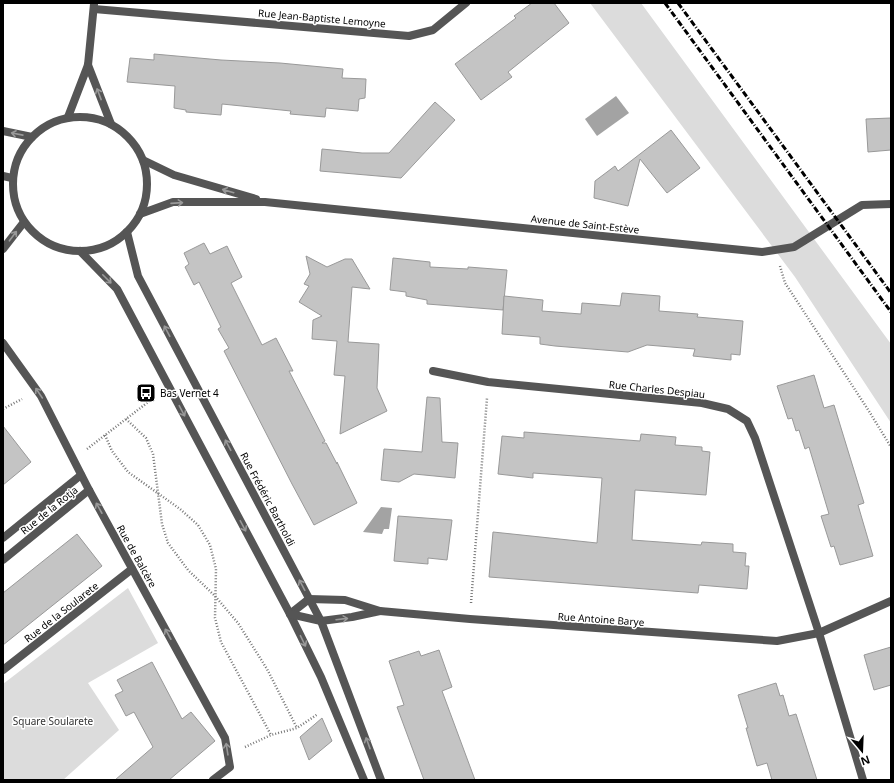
<svg xmlns="http://www.w3.org/2000/svg" width="894" height="783" font-family="'Noto Sans',sans-serif">
<style>
.green{fill:#dcdcdc}
.water{fill:#a3a3a3}
.building{fill:#c4c4c4;stroke:#999}
.lines{fill:none;stroke-linecap:round;stroke-linejoin:round}
.path{stroke:#777;stroke-width:2.5;stroke-dasharray:1 2;stroke-linecap:butt}
.minor{stroke:#555;stroke-width:8}
.rail{stroke:#000;stroke-width:3;stroke-dasharray:6 2 1 2;stroke-linecap:butt}
.oneway{stroke:#999}
.labels{text-anchor:middle;stroke-width:3;stroke-linejoin:round;paint-order:stroke}
.street-label{font-size:10px;fill:#000;stroke:#fff}
.poi-label{font-size:10px;fill:#000;stroke:#fff;text-anchor:start}
.park-label{font-size:10px;fill:#333;stroke:#fff}
</style>
<rect width="100%" height="100%" fill="#fff"/>
<g class="green">
<path d="M590,3H641L891,344V423L795,277Z"/>
<path d="M128,588L158,643L88,683L119,730L63,780H3V684Z"/>
</g>
<g class="water">
<path d="M616,96L629,113L597,136L585,119Z"/>
<path d="M381,507L392,508L389,529H384L382,534L363,532Z"/>
</g>
<g class="building">
<path d="M532,3H554L569,23L508,72L512,77L481,100L455,64L516,18L514,16Z"/>
<path d="M154,54L221,60L280,63L343,69L342,78L366,79L365,98L359,99L358,111L326,108L325,117L290,114L291,111L222,104L221,115L186,112V110L174,108L175,86L127,82L130,58L154,60Z"/>
<path d="M435,102L455,120L401,178L320,171L322,149L362,153H389Z"/>
<path d="M891,118V150L868,152L866,119Z"/>
<path d="M671,130L700,168L667,193L640,159L628,206L594,198L595,181L615,166L618,171Z"/>
<path d="M204,243L210,254L227,246L242,277L231,283L262,345L276,338L293,371H289L325,441L322,443H326L337,464V462L357,503L314,525L292,484L224,351L229,348L218,329L221,327L199,282L194,285L185,267L189,264L184,253Z"/>
<path d="M306,256L327,267L345,259H352L370,289L352,287L348,342L379,344L377,388L387,411L340,434L345,376L334,375L337,341L312,339L313,320L322,316L299,302L309,286L304,284L310,274Z"/>
<path d="M393,258L430,262V267L468,269V267L507,270L503,310L427,304V300L406,296V292L390,290Z"/>
<path d="M622,293L660,296L659,311L698,314L697,317L743,321L740,355L731,354V360L693,356L695,349L647,345L628,352L555,346L540,344V337L502,334L504,296L543,300L542,311L581,314L582,303L620,306Z"/>
<path d="M814,375L824,408L834,405L864,503L858,505L873,556L840,565L834,546L831,547L821,516L829,514L809,447L805,449L799,430L796,431L792,418L788,419L777,386Z"/>
<path d="M427,397L440,398L442,442L458,443L455,478L414,474L399,482L381,480L384,449L422,452Z"/>
<path d="M3,426L31,462L3,485Z"/>
<path d="M524,432L640,441L641,434L676,437L675,445L702,447V451L710,452L706,495L635,490L632,540L701,545L702,542L733,544V552L746,553L745,566H749L747,589L699,585L698,593L489,577L493,532L597,543L602,478L533,473V478L498,474L502,436L524,438Z"/>
<path d="M398,516L452,520L447,560L428,558V564L394,561Z"/>
<path d="M77,534L102,566L3,645V593Z"/>
<path d="M891,647V685L874,690L864,655Z"/>
<path d="M439,650L452,687L442,691L475,780H424L397,707L404,705L389,661L419,651L421,656Z"/>
<path d="M152,662L182,719L191,712L215,741L169,780H115L153,747L134,712L126,716L115,695L123,691L117,680Z"/>
<path d="M776,683L780,696L783,695L789,716L796,714L817,780H772L767,763L757,766L746,728H748L738,695Z"/>
<path d="M322,718L332,741L309,760L300,737Z"/>
</g>
<g class="lines">
<g class="path">
<path d="M780,266L785,283L867,408L891,447"/>
<path d="M3,409L22,399"/>
<path d="M126,419L146,438L153,454L162,524L168,543L188,570L215,596L238,623L267,669L297,728"/>
<path d="M105,435L112,451L128,472L180,509L198,525L210,545L216,569L215,618L221,642L271,735"/>
<path d="M87,449L156,396"/>
<path d="M471,603L487,398"/>
<path d="M245,747L271,735L297,728L318,714"/>
</g>
<g class="minor">
<path d="M94,9L409,36L433,30L466,3"/>
<path d="M88,65L111,124"/>
<circle cx="80" cy="184" r="67"/>
<path d="M68,117L88,65L94,4"/>
<path d="M3,131L32,137"/>
<path d="M143,160L174,175L256,199"/>
<path d="M3,176L12,178"/>
<path d="M140,214L173,202H265L762,252L794,247L862,205L891,204"/>
<path d="M127,232L138,276L321,621L381,780"/>
<path d="M3,249L24,222"/>
<path d="M80,251L117,289L290,614L321,677L364,780"/>
<path d="M3,343L41,396L89,490L225,738L230,767L213,780"/>
<path d="M433,371L488,382L702,403L728,409L747,421L755,438L819,633L863,780"/>
<path d="M3,538L81,475"/>
<path d="M3,560L89,490"/>
<path d="M290,614L309,599L345,600L380,611L470,619L777,641L819,633L891,601"/>
<path d="M290,614L321,621L352,617L380,611"/>
<path d="M3,670L132,569"/>
</g>
<g class="rail">
<path d="M665,3L891,312"/>
<path d="M678,3L891,293"/>
</g>
</g>
<defs><path id="oneway-shaft" d="M-6 0H5M1.5-3L5.5 0L1.5 3" fill="none" stroke-width="1.6" stroke-linecap="round" stroke-linejoin="round"/></defs>
<g class="oneway">
<use href="#oneway-shaft" transform="translate(99 94) rotate(-111)"/>
<use href="#oneway-shaft" transform="translate(17 134) rotate(-169)"/>
<use href="#oneway-shaft" transform="translate(228 191) rotate(-164)"/>
<use href="#oneway-shaft" transform="translate(177 203) rotate(-4)"/>
<use href="#oneway-shaft" transform="translate(13 236) rotate(-53)"/>
<use href="#oneway-shaft" transform="translate(107 279) rotate(45)"/>
<use href="#oneway-shaft" transform="translate(167 331) rotate(-118)"/>
<use href="#oneway-shaft" transform="translate(39 393) rotate(-124)"/>
<use href="#oneway-shaft" transform="translate(182 411) rotate(62)"/>
<use href="#oneway-shaft" transform="translate(228 445) rotate(-118)"/>
<use href="#oneway-shaft" transform="translate(99 508) rotate(-119)"/>
<use href="#oneway-shaft" transform="translate(243 526) rotate(62)"/>
<use href="#oneway-shaft" transform="translate(302 585) rotate(-118)"/>
<use href="#oneway-shaft" transform="translate(342 619) rotate(-7)"/>
<use href="#oneway-shaft" transform="translate(168 634) rotate(-119)"/>
<use href="#oneway-shaft" transform="translate(303 641) rotate(64)"/>
<use href="#oneway-shaft" transform="translate(368 743) rotate(-110)"/>
<use href="#oneway-shaft" transform="translate(227 749) rotate(-99)"/>
</g>
<defs>
<g id="bus-square" transform="scale(1)"><rect x="-9" y="-9" width="18" height="18" rx="4" fill="#000" stroke="#fff"/><path d="M-5-6H5V4H4V6H2V4H-2V6H-4V4H-5ZM-3.5-4V0h7V-4ZM-3.5 1.2v1.5H-2V1.2ZM2 1.2v1.5H3.5V1.2Z" fill="#fff"/></g>
</defs>
<g fill-rule="evenodd">
<use href="#bus-square" x="146" y="393"/>
</g>
<g class="labels">
<g class="street-label">
<text transform="translate(322 18) rotate(5)" y="4">Rue Jean-Baptiste Lemoyne</text>
<text transform="translate(585 224) rotate(6)" y="4">Avenue de Saint-Estève</text>
<text transform="translate(657 389) rotate(6)" y="4">Rue Charles Despiau</text>
<text transform="translate(268 499) rotate(62)" y="4">Rue Frédéric Bartholdi</text>
<text transform="translate(49 510) rotate(-39)" y="4">Rue de la Rotja</text>
<text transform="translate(137 556) rotate(61)" y="4">Rue de Balcère</text>
<text transform="translate(61 612) rotate(-38)" y="4">Rue de la Soularete</text>
<text transform="translate(601 619) rotate(4)" y="4">Rue Antoine Barye</text>
</g>
<g class="poi-label">
<text x="160" y="397">Bas Vernet 4</text>
</g>
<g class="park-label">
<text x="53" y="725">Square Soularete</text>
</g>
</g>
<rect width="894" height="783" fill="none" stroke="#000000" stroke-width="8"/>
<g transform="translate(862 751) rotate(161)" stroke="#ffffff" stroke-width="3" paint-order="stroke">
<path d="M0-3L7 15L0 10L-7 15Z" fill="#000000"/>
<text y="-6" font-size="11" font-weight="bold" text-anchor="middle" fill="#000000">N</text>
</g>
</svg>
